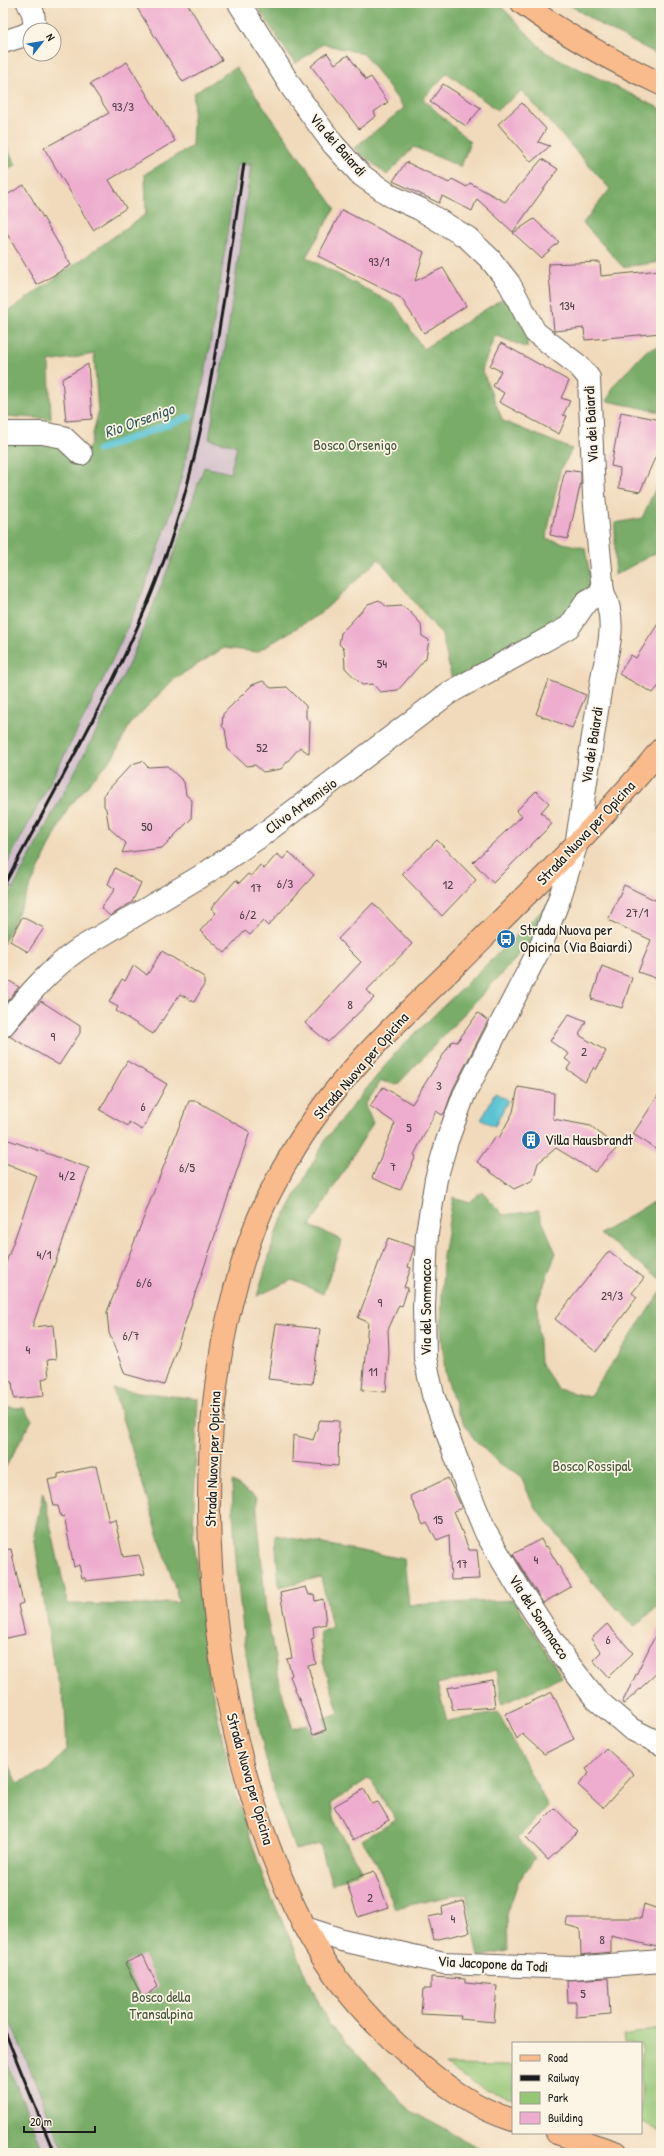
<svg xmlns="http://www.w3.org/2000/svg" width="664" height="2156" font-family="'Patrick Hand',sans-serif">
<style>
.industrial{fill:#d1bdcb}
.green{fill:#95c777;stroke:#58724a}
.forest{fill:#78ac68;stroke:#4a6442}
.water{fill:#5ac4d5;stroke:#3b7078}
.lines{fill:none;stroke-linecap:round;stroke-linejoin:round}
.stream{stroke:#5ac4d5;stroke-width:7}
.building{fill:#eeadcf}
.minor-casing{stroke:#675e54;stroke-width:24}
.primary-casing{stroke:#675e54;stroke-width:24}
.minor{stroke:#fff;stroke-width:22}
.primary{stroke:#fabb8c;stroke-width:22}
.rail{stroke:#1c1c1c;stroke-width:3}
.labels{text-anchor:middle;stroke-width:3.5;stroke-linejoin:round;paint-order:stroke}
.number-label{font-size:13px;fill:#504049}
.street-label{font-size:15px;fill:#1c1c1c;stroke:#fcf5e5}
.park-label{font-size:15px;fill:#46583c;stroke:#fcf5e5}
.poi-label{font-size:15px;fill:#1c1c1c;stroke:#fcf5e5;text-anchor:start}
.water-label{font-size:16px;font-style:italic;fill:#32575d;stroke:#fcf5e5}
</style>
<rect width="100%" height="100%" fill="#fcf5e5"/>
<filter id="ink" filterUnits="userSpaceOnUse"><feTurbulence type="fractalNoise" baseFrequency=".025" numOctaves="2"/><feDisplacementMap in="SourceGraphic" scale="8" xChannelSelector="R" yChannelSelector="G"/><feConvolveMatrix kernelMatrix="1 2 1 2 8 2 1 2 1" color-interpolation-filters="sRGB"/></filter>
<filter id="wash" filterUnits="userSpaceOnUse"><feTurbulence type="fractalNoise" baseFrequency=".012" numOctaves="4" result="noise"/><feDisplacementMap in="SourceGraphic" scale="16" xChannelSelector="R" yChannelSelector="G"/><feGaussianBlur stdDeviation="0.9" result="paint"/><feColorMatrix in="noise" values="0 0 0 0 0 0 0 0 0 0 0 0 0 0 0 0 0 1.4 0 .05"/><feComposite in="paint" operator="in"/></filter>
<g filter="url(#wash)">
<rect width="100%" height="100%" fill="#f1dabb"/>
<g class="industrial">
<path d="M237,163L251,165L228,331L210,439L238,446L230,473L204,467L172,559L131,659L97,730L3,907V873L95,694L161,543L193,431L222,271Z"/>
<path d="M3,2004L59,2138L65,2153H44L3,2053Z"/>
</g>
<g class="green">
<path d="M661,2029V2132L641,2121V2043H624L623,2035Z"/>
<path d="M445,2065L513,2066V2098L485,2090Z"/>
</g>
<g class="forest">
<path d="M255,3H498L545,52L661,109V262L623,267L583,223L610,189L522,91L497,110L447,73L423,99L470,142L461,167L414,147L387,175L354,148L404,108L364,54L323,44L295,64Z"/>
<path d="M567,3H661V56L602,26Z"/>
<path d="M236,67L335,208L306,257L395,305L423,349L505,297L528,335L527,348L495,335L482,370L503,421L572,449L560,471L546,539L585,548L592,587L563,622L452,680L442,635L379,559L321,613L257,652L224,648L174,679L131,723L113,757L68,808L3,944V907L97,730L131,659L172,559L204,467L230,473L237,446L209,439L228,331L251,165L237,164C219,291 204,420 161,542C133,624 92,703 52,779C36,811 18,841 3,873V438L53,442L75,462L90,446L98,413L94,354L49,362L51,419L3,416V315L146,214L145,174L192,146L194,93Z"/>
<path d="M3,140L16,165L3,172Z"/>
<path d="M661,346V412L607,401L615,384L647,350Z"/>
<path d="M661,476V544L659,551L615,575V523L642,518Z"/>
<path d="M551,902L540,933L397,1085L381,1081L365,1105L373,1123L310,1226L342,1240L323,1294L292,1280L257,1296L277,1230L325,1140L397,1051Z"/>
<path d="M482,1191L503,1215L538,1211L556,1253L537,1303L540,1362L558,1389L589,1397L661,1291V1609L657,1607L634,1627L592,1582L557,1534L534,1506L520,1475L498,1463L475,1440L458,1414L445,1373L441,1329L443,1256L453,1197L469,1202Z"/>
<path d="M661,1197V1279L600,1234Z"/>
<path d="M113,1389L198,1399L193,1531L208,1672L231,1778L265,1883L328,2023L411,2111L488,2153H65L3,2004V1752L18,1783L47,1771L67,1750L65,1708L52,1656L34,1535L43,1492L68,1604L153,1605L179,1601Z"/>
<path d="M3,1400L4,1407L24,1408L32,1420L3,1472Z"/>
<path d="M232,1481L256,1498L266,1612L281,1689L293,1729L339,1713L323,1662L320,1632L332,1627L321,1577L279,1587L275,1535L404,1559L409,1605L514,1600L562,1677L502,1704L497,1670L437,1684L447,1721L498,1713L548,1806L518,1838L535,1858L518,1882L507,1915L508,1951L479,1957L466,1893L395,1908L377,1864L362,1840L396,1820L369,1778L331,1804L336,1824L361,1870L332,1885L320,1844L295,1850C288,1829 279,1808 273,1787C247,1687 235,1585 232,1481Z"/>
<path d="M3,2053L44,2153H3Z"/>
</g>
<path class="water" d="M495,1093L508,1100L495,1126L481,1120Z"/>
<g class="lines">
<path class="stream" d="M98,450L189,417"/>
</g>
<g id="blocks">
<g class="building">
<path d="M134,3H187L222,60L183,82Z"/>
<path d="M327,53L335,64L348,55L366,80L371,77L388,102L374,112L376,116L359,129L311,66Z"/>
<path d="M127,62L175,141L109,180L126,208L93,230L44,148L109,113L90,84Z"/>
<path d="M443,84L481,108L466,126L430,102Z"/>
<path d="M522,103L546,129L538,142L550,146L531,162L498,124Z"/>
<path d="M542,159L558,169L513,232L477,199L472,211L442,196L439,203L393,181L406,162L449,183L452,179L467,187L470,183L505,202Z"/>
<path d="M24,185L71,265L37,285L3,227V197Z"/>
<path d="M342,210L424,252L415,281L443,268L466,306L424,333L401,298L318,256Z"/>
<path d="M534,219L559,242L541,258L513,233Z"/>
<path d="M600,262L601,276L661,270V333L585,340L584,328L554,331L548,264Z"/>
<path d="M501,343L569,381L561,398L570,401L563,415L567,416L559,434L499,402L504,393L493,386L501,371L490,366Z"/>
<path d="M88,364L92,419L66,421L62,379Z"/>
<path d="M621,412L661,420V444L640,492L619,488L620,468L611,466Z"/>
<path d="M565,470L581,472V482L568,539L550,535Z"/>
<path d="M379,600L387,607L402,606L411,613L421,624L422,636L429,640L426,658L398,690L380,692L373,684L362,685L345,668L344,649L339,644L341,633L368,604Z"/>
<path d="M661,619V683L653,693L619,674L631,655L636,658Z"/>
<path d="M549,680L586,695L572,728L536,714Z"/>
<path d="M263,681L271,688L287,687L306,706V718L310,721L309,754L300,747L281,769L263,772L255,765L246,766L228,749L225,729L222,726L223,714L252,685Z"/>
<path d="M142,761L148,767L167,766L184,782L186,795L192,800L191,819L162,848L122,853L126,843L109,828L106,809L104,806V794L132,764Z"/>
<path d="M536,791L549,803L541,812L552,824L493,883L473,862L522,816L516,811Z"/>
<path d="M437,840L476,880L442,916L402,874Z"/>
<path d="M289,852L314,875L268,926L263,921L250,935L245,931L225,953L200,931L216,913L211,908L236,880L239,883L248,874L251,876L260,865L264,869L277,854L283,859Z"/>
<path d="M115,868L141,883L132,902L110,916L101,908L115,889L108,884Z"/>
<path d="M624,885L661,903V980L638,972L651,940L608,920Z"/>
<path d="M373,903L412,944L367,990L374,998L328,1042L305,1023L361,962L338,939Z"/>
<path d="M22,917L44,928L28,952L10,941Z"/>
<path d="M162,951L204,977V985L194,1002L180,994L153,1034L116,1011L118,1007L109,1002L122,979L125,981L134,965L147,975Z"/>
<path d="M602,966L632,978L622,1008L591,999Z"/>
<path d="M3,977L19,987L3,1006Z"/>
<path d="M41,1001L80,1026V1033L59,1065L9,1036Z"/>
<path d="M478,1013L488,1021L453,1089L445,1112L442,1115L436,1111L414,1155L416,1156L400,1190L372,1178L395,1123L370,1106L383,1087L412,1104L452,1041L457,1042Z"/>
<path d="M569,1014L586,1021L579,1035L606,1051L596,1070L594,1067L585,1082L567,1069L571,1063L565,1059L569,1054L550,1041Z"/>
<path d="M127,1061L167,1084L142,1130L129,1122L128,1126L100,1110Z"/>
<path d="M518,1087L554,1093L553,1119L591,1126L617,1148L595,1172L556,1148L538,1163L533,1180L514,1189L477,1162L495,1137L499,1138L513,1112Z"/>
<path d="M661,1091V1152L633,1134Z"/>
<path d="M189,1101H197L250,1132L164,1385L125,1374L109,1333L107,1312Z"/>
<path d="M3,1138L89,1168L32,1327L53,1325L56,1359L47,1360L49,1377L42,1379L44,1396L14,1399L12,1381H8L3,1332V1271L37,1176L3,1162Z"/>
<path d="M388,1238L414,1247L408,1267L411,1268L404,1287L408,1288L402,1306L399,1305L388,1330L389,1353L386,1392L362,1390L368,1322L358,1318Z"/>
<path d="M609,1251L644,1278L632,1293L637,1297L596,1352L555,1319Z"/>
<path d="M276,1324L320,1329L312,1384L268,1379Z"/>
<path d="M320,1420L339,1421L338,1466L292,1462L293,1435L313,1440Z"/>
<path d="M96,1466L109,1522L115,1520L123,1557L139,1555L145,1574L86,1581L85,1578H82L79,1565L74,1567L64,1516L61,1517L58,1506H54L48,1480L58,1478V1474Z"/>
<path d="M448,1478L462,1508L454,1511L469,1550H477L480,1579L451,1580L449,1535L437,1540L427,1523L423,1525L410,1496Z"/>
<path d="M541,1539L545,1547L547,1546L571,1587L543,1603L513,1554Z"/>
<path d="M11,1549L23,1603L18,1605L25,1634L3,1639V1550Z"/>
<path d="M306,1587L309,1595L314,1594L315,1601L323,1599L326,1624L313,1627L314,1638L311,1639L316,1664L308,1666L326,1730L313,1735L290,1676L292,1675L287,1659L292,1658L280,1593Z"/>
<path d="M607,1624L633,1653L608,1677L593,1660L601,1652L591,1639Z"/>
<path d="M661,1624V1669L624,1704L622,1703Z"/>
<path d="M492,1680L495,1707L453,1710L447,1688Z"/>
<path d="M552,1692L574,1739L544,1754L522,1734L517,1739L505,1714Z"/>
<path d="M606,1748L634,1774L603,1808L578,1785L589,1773L586,1769Z"/>
<path d="M364,1789L372,1804L378,1802L389,1820L353,1840L334,1806Z"/>
<path d="M555,1808L578,1832L548,1860L526,1837Z"/>
<path d="M374,1871L388,1907L358,1917L346,1881Z"/>
<path d="M463,1901L470,1932L434,1940L428,1917L443,1914L442,1907Z"/>
<path d="M644,1904L661,1910V1948L611,1936V1952L581,1955L580,1929L566,1925L567,1918H641Z"/>
<path d="M143,1955L158,1987L142,1997L125,1963Z"/>
<path d="M431,1977L465,1979V1983L497,1986L494,2022L460,2019L461,2016L421,2014L423,1989H431Z"/>
<path d="M608,1978L610,2014L576,2017V2002H568L567,1980Z"/>
</g>
</g>
</g>
<g filter="url(#ink)">
<use href="#blocks" fill-opacity="0" stroke="#675e54" stroke-width="1"/>
<g class="lines">
<g class="minor-casing">
<g id="minor">
<path d="M28,3L33,13L35,28L33,30"/>
<path d="M239,3L292,88L333,144L361,175L391,196L420,209L468,238L490,259L509,283L535,332L579,366L589,378L594,495L603,592C616,617 610,646 603,672L576,846L560,897L540,948L464,1095L447,1141L436,1179L427,1233L424,1308L425,1358L433,1395L467,1487L486,1533L520,1590L564,1658L596,1699L631,1729L661,1744"/>
<path d="M3,42L22,36L30,32"/>
<path d="M3,433H42L63,437L81,454"/>
<path d="M3,1026C26,997 49,970 79,949L206,873L258,838L449,693L569,627L587,601L603,592"/>
<path d="M305,1928L342,1940L444,1963L571,1968L661,1961"/>
</g>
</g>
<g class="primary-casing">
<g id="primary">
<path d="M522,3C565,35 612,61 661,84"/>
<path d="M513,2120C473,2108 440,2082 409,2055C368,2020 331,1976 305,1928C211,1748 182,1481 236,1285C245,1253 255,1222 270,1193C286,1161 305,1130 326,1102C363,1053 413,1007 457,964C527,894 598,826 661,749"/>
<path d="M557,2133L617,2153"/>
</g>
</g>
<use href="#minor" class="minor"/>
<use href="#primary" class="primary"/>
<g class="rail">
<path d="M3,887C62,776 130,663 170,543C211,419 224,293 244,164"/>
<path d="M3,2027L54,2153"/>
</g>
</g>
</g>
<defs>
<g id="bus-disc" transform="scale(1)"><circle r="9.5" fill="#1f6fb2" stroke="#fcf5e5"/><path d="M-5-6H5V4H4V6H2V4H-2V6H-4V4H-5ZM-3.5-4V0h7V-4ZM-3.5 1.2v1.5H-2V1.2ZM2 1.2v1.5H3.5V1.2Z" fill="#fff"/></g>
<g id="building-disc" transform="scale(1)"><circle r="9.5" fill="#1f6fb2" stroke="#fcf5e5"/><path d="M-4-6H4V6H1V3H-1V6H-4ZM-2.5-4.3h1.7v1.8h-1.7ZM.8-4.3h1.7v1.8H.8ZM-2.5-1h1.7V.8h-1.7ZM.8-1h1.7V.8H.8Z" fill="#fff"/></g>
</defs>
<g fill-rule="evenodd">
<use href="#bus-disc" x="506" y="939"/>
<use href="#building-disc" x="531" y="1140"/>
</g>
<g class="labels">
<g class="number-label">
<text x="123" y="111">93/3</text>
<text x="379" y="266">93/1</text>
<text x="567" y="310">134</text>
<text x="382" y="668">54</text>
<text x="262" y="752">52</text>
<text x="147" y="831">50</text>
<text x="285" y="888">6/3</text>
<text x="448" y="889">12</text>
<text x="256" y="892">17</text>
<text x="637" y="917">27/1</text>
<text x="248" y="919">6/2</text>
<text x="350" y="1009">8</text>
<text x="53" y="1041">9</text>
<text x="584" y="1056">2</text>
<text x="439" y="1090">3</text>
<text x="143" y="1111">6</text>
<text x="409" y="1132">5</text>
<text x="393" y="1171">7</text>
<text x="187" y="1172">6/5</text>
<text x="67" y="1180">4/2</text>
<text x="44" y="1259">4/1</text>
<text x="144" y="1287">6/6</text>
<text x="612" y="1300">29/3</text>
<text x="380" y="1307">9</text>
<text x="131" y="1340">6/7</text>
<text x="28" y="1354">4</text>
<text x="373" y="1376">11</text>
<text x="438" y="1524">15</text>
<text x="536" y="1564">4</text>
<text x="462" y="1568">17</text>
<text x="608" y="1644">6</text>
<text x="370" y="1902">2</text>
<text x="453" y="1923">4</text>
<text x="602" y="1944">8</text>
<text x="583" y="1998">5</text>
</g>
<g class="street-label">
<text transform="translate(338 145) rotate(49)" y="5">Via dei Baiardi</text>
<text transform="translate(591 424) rotate(-93)" y="5">Via dei Baiardi</text>
<text transform="translate(592 745) rotate(-81)" y="5">Via dei Baiardi</text>
<text transform="translate(301 806) rotate(-36)" y="5">Clivo Artemisio</text>
<text transform="translate(586 833) rotate(-47)" y="5">Strada Nuova per Opicina</text>
<text transform="translate(361 1066) rotate(-49)" y="5">Strada Nuova per Opicina</text>
<text transform="translate(426 1307) rotate(-90)" y="5">Via del Sommacco</text>
<text transform="translate(213 1459) rotate(-88)" y="5">Strada Nuova per Opicina</text>
<text transform="translate(539 1617) rotate(57)" y="5">Via del Sommacco</text>
<text transform="translate(250 1779) rotate(74)" y="5">Strada Nuova per Opicina</text>
<text transform="translate(493 1964) rotate(3)" y="5">Via Jacopone da Todi</text>
</g>
<g class="park-label">
<text x="355" y="450">Bosco Orsenigo</text>
<text x="592" y="1471">Bosco Rossipal</text>
<text x="161" y="2002">Bosco della<tspan x="161" dy="17">Transalpina</tspan></text>
</g>
<g class="poi-label">
<text x="520" y="935">Strada Nuova per<tspan x="520" dy="17">Opicina (Via Baiardi)</tspan></text>
<text x="545" y="1145">Villa Hausbrandt</text>
</g>
<g class="water-label">
<text transform="translate(139 420) rotate(-20)" y="6">Rio Orsenigo</text>
</g>
</g>
<rect width="664" height="2156" fill="none" stroke="#fcf5e5" stroke-width="16"/>
<rect x="512" y="2042" width="130" height="92" fill="#fcf5e5" stroke="#a29e95"/>
<rect x="520" y="2055" width="20" height="6" fill="#fabb8c" stroke="#a29e95"/>
<text x="548" y="2062" font-size="12" fill="#1c1c1c">Road</text>
<rect x="520" y="2075" width="20" height="6" fill="#1c1c1c" stroke="#a29e95"/>
<text x="548" y="2082" font-size="12" fill="#1c1c1c">Railway</text>
<rect x="520" y="2092" width="20" height="12" fill="#95c777" stroke="#a29e95"/>
<text x="548" y="2102" font-size="12" fill="#1c1c1c">Park</text>
<rect x="520" y="2112" width="20" height="12" fill="#eeadcf" stroke="#a29e95"/>
<text x="548" y="2122" font-size="12" fill="#1c1c1c">Building</text>
<g transform="translate(42 42) rotate(59)"><circle r="19" fill="#fcf5e5" stroke="#a29e95"/>
<path d="M0-3L7 15L0 10L-7 15Z" fill="#1f6fb2"/>
<text y="-6" font-size="11" font-weight="bold" text-anchor="middle" fill="#1c1c1c">N</text>
</g>
<path d="M24 2126v6h71v-6" fill="none" stroke="#1c1c1c" stroke-width="2"/>
<text x="30" y="2126" font-size="12" fill="#1c1c1c" stroke="#fcf5e5" stroke-width="3" paint-order="stroke">20 m</text>
</svg>
